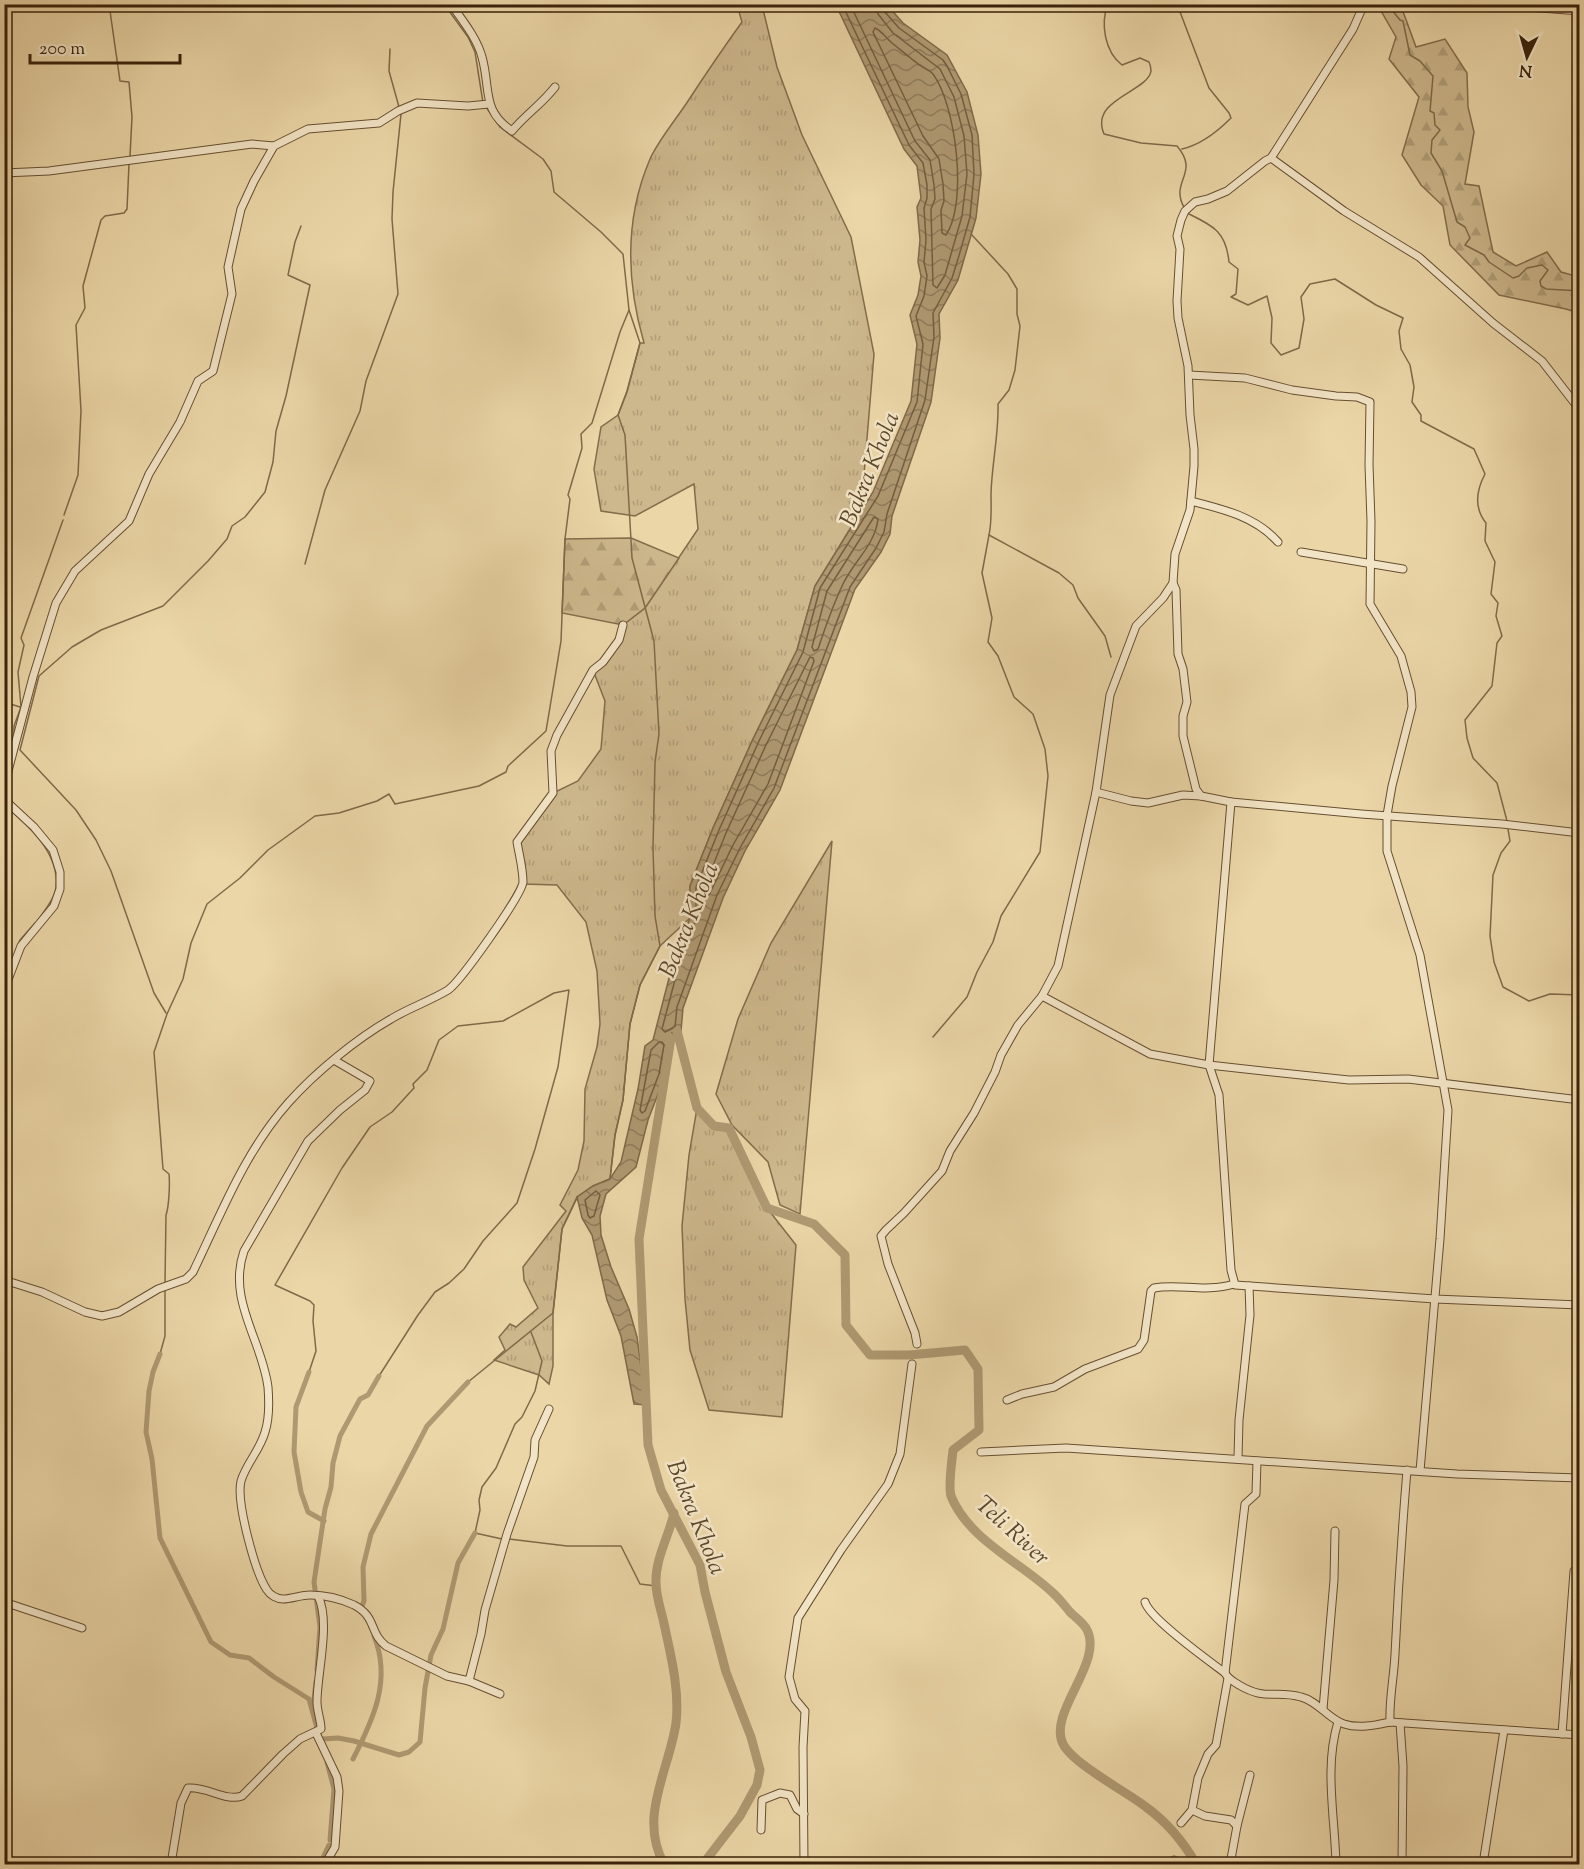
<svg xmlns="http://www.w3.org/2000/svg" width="1584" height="1869" font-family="'Sorts Mill Goudy',serif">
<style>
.grass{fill:url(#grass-tufts);stroke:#846c4b;stroke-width:1.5}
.forest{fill:url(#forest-firs);stroke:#846c4b;stroke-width:1.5}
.water{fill:url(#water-waves);stroke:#806948;stroke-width:1.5}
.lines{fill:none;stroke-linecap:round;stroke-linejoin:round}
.shore{stroke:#745e3e;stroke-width:1.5}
.stream{stroke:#806948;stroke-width:1.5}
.canal{stroke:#af9972;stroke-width:5}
.river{stroke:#af9972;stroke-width:9}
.minor-casing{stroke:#664f31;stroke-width:9}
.minor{stroke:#f2e4c6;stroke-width:7}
.labels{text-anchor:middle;stroke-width:5;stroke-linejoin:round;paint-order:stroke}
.water-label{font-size:24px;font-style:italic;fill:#5d4629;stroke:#f2e4c6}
</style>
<defs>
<pattern id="grass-tufts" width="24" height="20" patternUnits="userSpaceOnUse" patternTransform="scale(1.5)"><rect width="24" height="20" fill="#cdb78c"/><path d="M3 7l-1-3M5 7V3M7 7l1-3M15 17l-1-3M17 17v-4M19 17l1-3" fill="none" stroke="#b19d77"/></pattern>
<pattern id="forest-firs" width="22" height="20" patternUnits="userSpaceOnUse" patternTransform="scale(1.5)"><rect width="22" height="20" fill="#cdb78c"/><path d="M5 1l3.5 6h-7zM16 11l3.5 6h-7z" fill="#b19d77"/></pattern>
<pattern id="water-waves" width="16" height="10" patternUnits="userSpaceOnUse" patternTransform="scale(1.5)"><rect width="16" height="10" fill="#af9972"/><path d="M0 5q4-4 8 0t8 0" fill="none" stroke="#8f7c5c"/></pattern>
</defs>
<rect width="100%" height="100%" fill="#ebd6a7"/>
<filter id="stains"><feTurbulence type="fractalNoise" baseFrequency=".00333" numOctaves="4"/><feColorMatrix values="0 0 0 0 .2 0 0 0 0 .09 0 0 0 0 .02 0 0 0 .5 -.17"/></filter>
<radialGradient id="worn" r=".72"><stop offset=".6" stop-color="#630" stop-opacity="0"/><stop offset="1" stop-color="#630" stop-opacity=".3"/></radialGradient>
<g class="grass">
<path d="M737,5H762L777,67L802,135L851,237L874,354L861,511L815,586L797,650L753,739L713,828L690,886V918L660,946L640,985L630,1024L623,1100L615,1135L610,1179L593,1186L577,1197L562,1229L553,1313V1366L549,1384L539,1375L494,1360L505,1350L499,1337L510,1324L516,1327L538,1308L524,1280L523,1267L566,1211L560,1205L578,1170L584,1141L585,1089L597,1047L600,1024L597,971L586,922L557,885L523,884L517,842L553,793L578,781L601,749L605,701L593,670L603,662L623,625L645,608L698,529L694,484L635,516L601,511L594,469L601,427L618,415L627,391L640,343H644C626,281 624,220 650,159C659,139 678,117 690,98C707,72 724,47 742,22Z"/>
<path d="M832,841L800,1214L780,1205L768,1162L732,1125L716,1094L738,1019L771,943Z"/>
<path d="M697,1108L714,1126L729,1128L767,1208L796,1245L782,1417L709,1410L690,1350L685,1299L682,1226L689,1155Z"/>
</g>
<g class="forest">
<path d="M1343,4L1430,5L1424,9L1401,6L1416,47L1445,39L1467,73L1468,107L1474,132L1465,184L1479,186L1493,252L1516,266L1547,252L1561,272L1579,277V313L1566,309L1499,295L1450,245L1443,206L1421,185L1402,155L1419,97L1389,59L1396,37L1381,11L1342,7Z"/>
<path d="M631,538L679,558L645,608L623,625L562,613L565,539Z"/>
</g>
<path class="water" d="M836,5H887L903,23L947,55L967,92L978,135L981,174L976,218L958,280L939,314L940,338L931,402L892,516L890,534L881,552L855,589L780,790L745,851L723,898L683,1008L680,1042L672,1033L665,1076L648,1120L636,1167L606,1194L600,1216L601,1235L611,1267L629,1309L637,1337L646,1405L634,1404L621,1336L607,1300L592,1235L582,1218L577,1197L593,1186L610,1179L621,1162L638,1089L645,1046L653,1040L675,955L690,918V886L713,828L753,739L797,650L815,586L873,492L911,401L917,344L910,315L918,295L921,276L918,262L920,240L917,207L921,198L917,166L904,149Z"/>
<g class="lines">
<g class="shore">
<path d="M842,4L909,145L923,163L927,185V198L924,208L926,240L924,262L927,276L924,296L916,316L923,344L917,402L878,496L820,588L803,652L759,741L719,830L696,887V919L681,957L662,1029L665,1032L675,1027L677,1007L717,895L740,848L774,788L850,587L876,548L884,532L887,514L925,400L934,337L933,313L952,278L958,259L970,217L974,174L972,135L961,94L947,66L943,60L899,28L884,11L883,4"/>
<path d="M850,4L915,141L930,160L934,185L935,199L931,209L933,285L937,288L945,275L962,216L967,174L964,136L954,97L940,69L893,33L878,14L875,4"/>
<path d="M875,28C882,31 886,38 892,43C902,51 911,59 921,66C925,69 930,70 933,74C956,105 968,203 946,235L942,233L941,210L944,201L943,184L939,159L923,136L873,32Z"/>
<path d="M874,517L878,519C875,545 854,561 843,584C833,605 825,628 818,649L814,651L812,647L827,591Z"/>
<path d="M810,657L813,658L814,661L768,784L733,845L709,895L706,896L704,888L726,833L766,745Z"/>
<path d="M659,1042H662L664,1045L659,1074L645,1111L642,1113L640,1110L651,1050Z"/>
<path d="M596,1191L600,1195L594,1216L590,1218L588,1215L585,1200Z"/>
</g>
<g class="stream">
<path d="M109,4L120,81L129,82L132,117L130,156"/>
<path d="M444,4L468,37L475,52L483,103"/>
<path d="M1108,4C1100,24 1105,52 1122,65L1140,58L1149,62C1150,64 1151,69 1151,71C1148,92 1089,99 1104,134L1141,143L1177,146C1201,174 1168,181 1185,209"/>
<path d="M1177,4L1209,88L1229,113L1231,118C1218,131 1200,145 1182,149"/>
<path d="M1351,4H1352"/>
<path d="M1387,4L1400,20L1403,21L1410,55L1420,61L1433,76L1430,111L1434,113L1435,125L1440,130L1432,140L1431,153L1442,171L1457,222L1465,227L1470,238L1465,245L1484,255L1489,262L1513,278L1519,276L1527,268L1542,265L1548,270L1540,281L1541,286L1546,289L1580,291"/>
<path d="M4,6L5,4"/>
<path d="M390,49L389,71L399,107"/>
<path d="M486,107L500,127L543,159L551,171L554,192L601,232L623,254L629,310L640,343L627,392L618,415L625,435L632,558L654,641L659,734L655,762L653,848L655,916L660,946L640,985L630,1024L623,1100L615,1135L610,1179L603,1182"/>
<path d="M1187,213C1213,226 1226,231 1229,262L1238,269L1236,294L1231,297L1248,305L1267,296L1272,318L1271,343L1281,355L1299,348L1304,319L1301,297L1310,284L1335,279L1376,305L1403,318L1399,331L1401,349L1410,365L1414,387L1412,402L1421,415V421L1474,449L1485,474C1476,491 1474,508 1486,523L1485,541L1495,562L1491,594L1498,603L1496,616L1502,636L1497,643L1492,686L1465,720L1467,738L1473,758L1497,783L1507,821"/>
<path d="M971,234L1008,274L1017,289V314L1020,326L1015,370L1009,390L998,404C999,433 992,463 991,493C991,508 992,521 989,535L1059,573L1073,585L1078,598L1105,636L1111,657"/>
<path d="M64,515L78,475L81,411L76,325L85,308L83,286L101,220L105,216L124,213L127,209L129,164"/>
<path d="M305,564L325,490L360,411L366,381L398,294L392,219L393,192L401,114"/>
<path d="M4,702L20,707"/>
<path d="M14,737V726L21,707L18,672L24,645L21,638L63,520"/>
<path d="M4,769L7,762"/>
<path d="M4,805C27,824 60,853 56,887C55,898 45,910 38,920"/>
<path d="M1508,829L1510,841L1501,853L1493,875L1490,936L1494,962L1503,987L1529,1001L1550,994L1580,995"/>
<path d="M18,945L20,940L35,923"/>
<path d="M6,974L13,958"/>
<path d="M166,1013L154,993L111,871L96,840L76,810L20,750L39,676L72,647L101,630L163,606L208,561L227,539L232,526L245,517L265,492L273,462L276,431L286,396L310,285L288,275L295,242L301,226"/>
<path d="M933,1037L967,997L977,972L993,942L1001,916L1040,852L1048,776L1045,749L1033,714L1014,697L998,656L988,642L992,618L982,573L989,535"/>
<path d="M165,1282L166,1215C169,1207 170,1183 169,1174L163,1169L154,1052L167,1014L183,979L191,943L207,904L240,878L268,850L315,816L339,813L377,801L389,794L395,804L479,786L506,772L508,766L546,731L561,641L565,539L570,499L568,495L582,448L581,434L592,423L620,332L629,310"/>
<path d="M160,1354L165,1336V1290"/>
<path d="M309,1372L316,1351L313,1321L314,1305L310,1301L275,1285L342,1168L370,1127L392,1112L414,1088L413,1084L427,1070L439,1040L458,1026L503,1021L554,993L569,990L558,1067L535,1149L517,1203L483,1241L464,1269L449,1283L435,1292L418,1315L379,1376"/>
<path d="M468,1382L553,1313L562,1229L578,1196"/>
<path d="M502,1539L475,1533L480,1510L479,1500L482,1487L496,1468L515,1424L522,1417L535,1391L542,1361L531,1332"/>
<path d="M509,1539L567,1546H621L640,1584L656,1586"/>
<path d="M1574,1807H1580"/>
</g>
<g class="canal">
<path d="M160,1354L153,1372L149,1391L146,1432L152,1459L160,1538L211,1642L230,1655L249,1658L274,1677L309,1699L317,1728"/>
<path d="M309,1372L296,1407L294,1452L301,1492L308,1512L324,1521"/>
<path d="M360,1611L364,1601L363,1567L371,1534L427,1426L468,1382"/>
<path d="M317,1670L320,1627L314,1582L325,1509L331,1487L333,1463L340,1436L360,1399L368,1395L379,1376"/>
<path d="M313,1708L316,1682"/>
<path d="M322,1739L338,1738L354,1741L399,1755L409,1752L420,1742L425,1688L431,1655L443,1629L458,1563L475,1533"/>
<path d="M353,1759C373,1720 392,1680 374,1636"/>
<path d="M327,1762L334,1789L330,1840"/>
<path d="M320,1864L329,1845"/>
</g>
<g class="river">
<path d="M677,1031L697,1108L714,1126L729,1128L767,1208L814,1224L845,1255L846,1325L870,1355H909L965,1350L978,1369L979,1430L953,1450C952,1461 948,1486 951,1496C968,1539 1020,1562 1052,1592C1059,1598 1064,1605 1070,1612C1075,1617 1082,1622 1086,1628C1106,1661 1047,1712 1063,1744C1073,1764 1127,1792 1146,1807C1168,1823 1183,1841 1196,1864"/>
<path d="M671,1038L639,1239L648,1445L661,1490L700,1565L705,1592L726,1672L751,1737L760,1770L757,1785L740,1816L703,1864"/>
<path d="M664,1864C638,1817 669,1771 676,1723C680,1689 670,1652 663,1619C660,1607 656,1595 656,1583C655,1559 669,1536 674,1513"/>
</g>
<g class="minor-casing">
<g id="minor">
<path d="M451,4C462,20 477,38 482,57C491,89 481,110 512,131C525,115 542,104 555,87"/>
<path d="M1488,4L1580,11"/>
<path d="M1271,158L1344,211L1419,257L1493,323L1542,361L1580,410"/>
<path d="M4,173L49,171L252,144L274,146"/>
<path d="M1189,375L1245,378L1292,390L1336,396L1357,397L1370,402L1369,465L1371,521L1370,604L1401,656L1411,692L1412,707L1392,786L1387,815V851L1420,955L1448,1110L1440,1239L1420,1471"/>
<path d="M1191,501C1223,509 1256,517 1278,542"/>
<path d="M1301,552L1403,569"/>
<path d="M1173,583L1176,590L1178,654L1183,669L1187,702L1183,716V736L1196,789L1201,796"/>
<path d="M4,786L33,677L56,603L75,571L129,521L149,474L180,422L198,381L213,371L232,294L228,267L241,209L254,181L274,146L308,129L379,123L398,111L417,103L468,106L489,104"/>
<path d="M1096,792L1131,801L1148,803L1183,795L1201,796L1231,802"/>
<path d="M4,797L7,802L34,827L53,850L60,872V889L54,906L21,946L4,990"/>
<path d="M1580,833L1502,824L1361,814L1231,802L1209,1065L1219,1095L1231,1270L1235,1285L1435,1299L1580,1305"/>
<path d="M1042,996L1150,1054L1209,1065L1282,1073L1349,1080L1408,1079L1580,1100"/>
<path d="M334,1060L370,1081L365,1090L340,1110L308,1141L244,1251C227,1300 262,1340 268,1387C269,1400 269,1420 265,1432C260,1450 246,1464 241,1481C236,1502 255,1572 267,1590C270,1595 277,1599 283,1599C291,1599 301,1595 310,1595C324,1595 341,1599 354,1605C377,1617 369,1633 386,1646L447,1676L469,1681L481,1634L485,1610L507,1534L534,1457L535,1440L549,1409"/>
<path d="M4,1280L42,1292L85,1312L102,1316L119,1312L158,1289L186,1279L193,1272C221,1214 245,1151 289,1102C316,1072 356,1039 391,1019C409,1008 430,1001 448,990C460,982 522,895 523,882C523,869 519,854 517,842L553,793L551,751L557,735L593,670L603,662L619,640L623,625"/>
<path d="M917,1344L915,1333L888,1264L881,1236L886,1230L904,1213L942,1171L950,1151L974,1113L995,1072L1001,1055L1018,1025L1042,996L1058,966L1096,792L1110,695L1136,626L1163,598L1173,583L1175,554L1190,510L1194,466V449L1190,415L1188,366L1178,318L1177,301L1180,249L1177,236L1181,220L1185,211L1195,202L1208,199L1227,191L1265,161L1271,158L1353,29L1364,4"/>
<path d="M1007,1400L1022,1394L1054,1387L1085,1369L1138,1349L1144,1340L1151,1291L1154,1288C1179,1283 1205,1293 1234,1284"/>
<path d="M981,1452L1066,1448L1457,1474L1580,1478"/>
<path d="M1238,1458L1239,1420L1250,1315L1249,1286"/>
<path d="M1257,1461L1256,1494L1245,1504L1225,1673C1228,1679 1233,1681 1239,1685C1266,1701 1275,1690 1301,1697C1318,1701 1328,1719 1344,1724C1359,1729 1376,1725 1390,1722L1580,1735"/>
<path d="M4,1602L82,1628"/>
<path d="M1145,1602C1150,1619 1208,1660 1225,1673"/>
<path d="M469,1681L500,1694"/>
<path d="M1323,1709L1334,1580L1335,1531"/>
<path d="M1390,1722C1389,1699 1394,1677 1395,1654C1398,1592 1402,1531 1407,1470"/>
<path d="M1400,1723L1403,1766L1402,1864"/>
<path d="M316,1733L337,1777L339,1791L335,1847L325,1864"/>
<path d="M1562,1734L1574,1571"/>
<path d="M1192,1810L1205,1816L1231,1820L1237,1826L1231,1859L1234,1864"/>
<path d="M1181,1823L1192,1810L1198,1778L1208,1754L1216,1745L1228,1678"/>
<path d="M1237,1826L1250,1775"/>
<path d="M761,1830L762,1800L780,1793L790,1795L797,1809L804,1814"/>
<path d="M171,1864L181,1803L188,1788C206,1786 226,1802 242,1796L283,1754L300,1739L321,1729C321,1720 317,1711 317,1702C317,1673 331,1622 318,1596"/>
<path d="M804,1864L803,1747L805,1711L795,1699L789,1677L798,1618L841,1550L888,1484L900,1454L912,1364"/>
<path d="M1172,1864L1174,1860"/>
<path d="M1336,1864C1335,1818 1324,1767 1338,1722"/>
<path d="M1483,1864L1504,1730"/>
</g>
</g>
<use href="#minor" class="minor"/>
</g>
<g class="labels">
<g class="water-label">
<text transform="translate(869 469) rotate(-68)" y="8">Bakra Khola</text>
<text transform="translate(688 920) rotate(-68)" y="8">Bakra Khola</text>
<text transform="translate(697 1517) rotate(68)" y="8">Bakra Khola</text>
<text transform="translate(1013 1530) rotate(42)" y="8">Teli River</text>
</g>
</g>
<rect width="1584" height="1869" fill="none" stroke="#ebd6a7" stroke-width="24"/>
<rect x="6" y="6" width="1572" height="1857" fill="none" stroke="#3a220a" stroke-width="3"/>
<rect x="12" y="12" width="1560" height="1845" fill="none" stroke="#3a220a" stroke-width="1.5"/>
<g transform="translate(1527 57) rotate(185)" stroke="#f2e4c6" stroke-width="4.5" paint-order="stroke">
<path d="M0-4.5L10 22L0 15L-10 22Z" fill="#3a220a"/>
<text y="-9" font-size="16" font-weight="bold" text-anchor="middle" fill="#3a220a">N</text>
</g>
<path d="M30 54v9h150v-9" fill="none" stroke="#3a220a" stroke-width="3"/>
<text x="39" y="54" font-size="18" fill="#3a220a" stroke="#f2e4c6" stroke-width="4.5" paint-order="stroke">200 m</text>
<rect width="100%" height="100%" filter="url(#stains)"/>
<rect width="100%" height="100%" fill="url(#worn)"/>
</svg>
